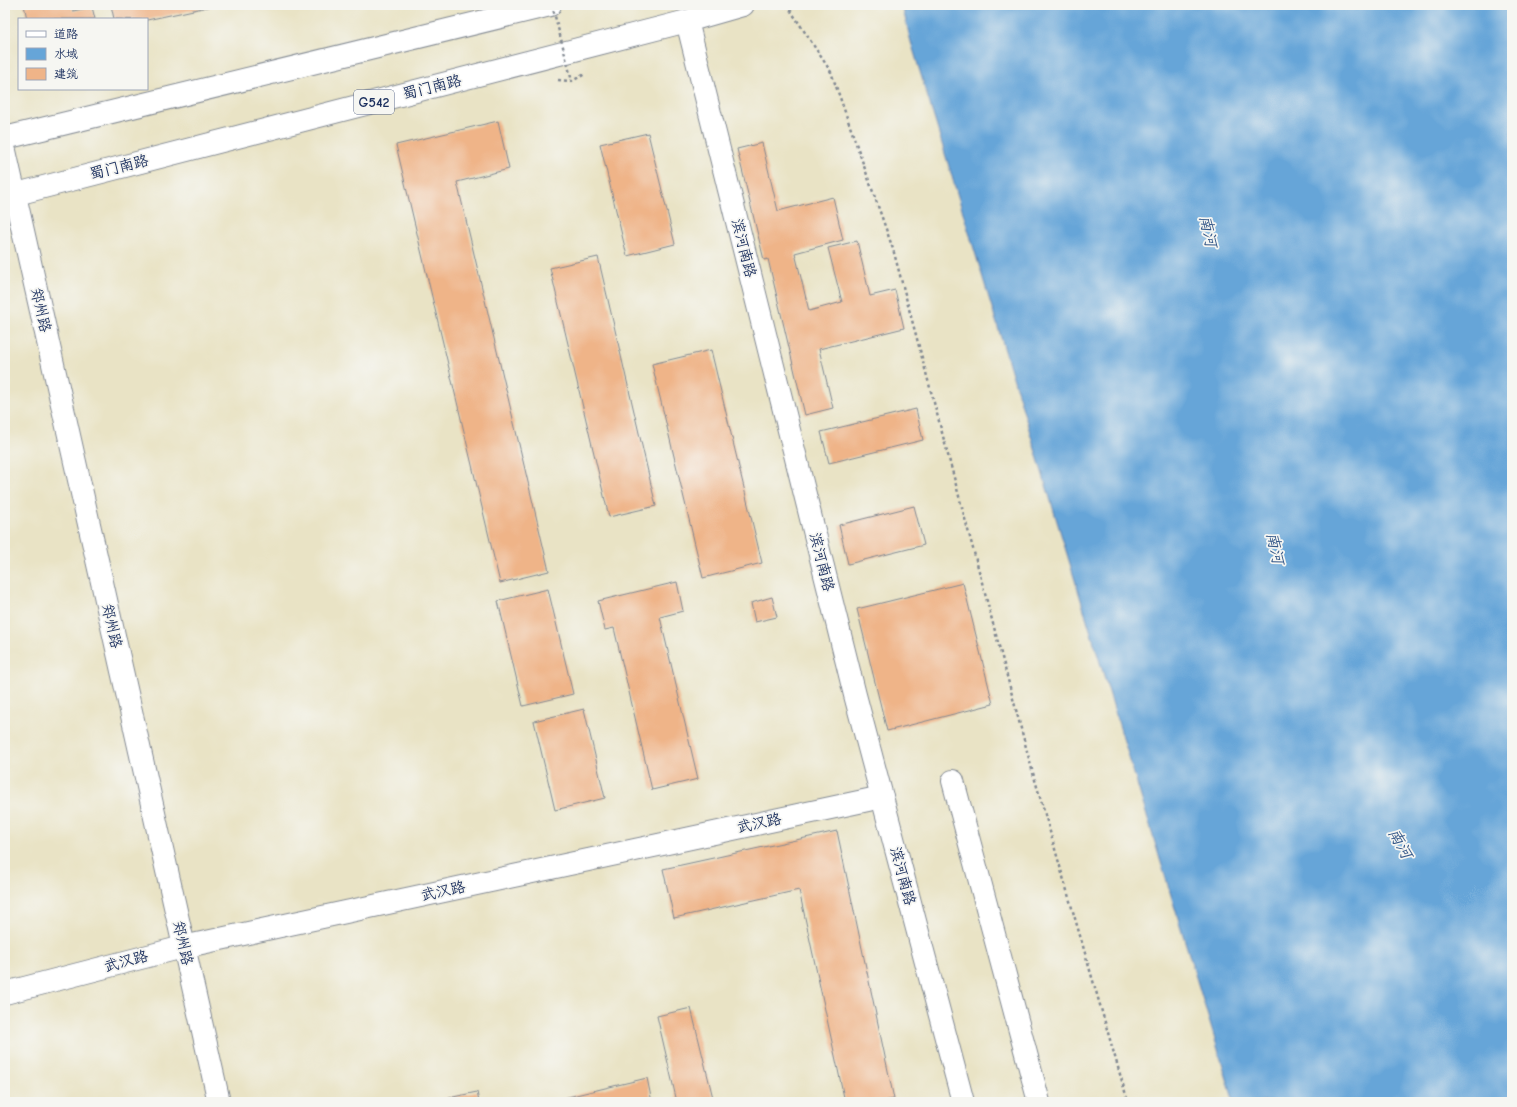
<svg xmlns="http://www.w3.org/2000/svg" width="1517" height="1107" font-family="'Comic Neue','LXGW WenKai TC',sans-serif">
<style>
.water{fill:#66a5d8;stroke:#406a9b}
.building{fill:#efb488}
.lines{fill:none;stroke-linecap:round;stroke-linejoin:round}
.street-casing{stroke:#828992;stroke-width:24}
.secondary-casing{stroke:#828992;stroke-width:24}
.highway-casing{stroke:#828992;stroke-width:24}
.path{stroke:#828992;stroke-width:2.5;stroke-dasharray:3 3;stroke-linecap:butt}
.street{stroke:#fff;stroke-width:22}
.secondary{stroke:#fff;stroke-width:22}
.highway{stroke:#fff;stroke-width:22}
.path-bridge{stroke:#828992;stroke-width:2.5;stroke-dasharray:3 3;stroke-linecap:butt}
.labels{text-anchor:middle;stroke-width:3.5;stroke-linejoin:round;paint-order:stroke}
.shield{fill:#f6f6f2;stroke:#5d6b8a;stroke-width:1}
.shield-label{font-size:14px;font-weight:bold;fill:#1b2f5e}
.street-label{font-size:15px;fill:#1b2f5e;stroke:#f6f6f2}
.water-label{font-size:16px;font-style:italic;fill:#355889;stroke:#f6f6f2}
</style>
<rect width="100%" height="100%" fill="#f6f6f2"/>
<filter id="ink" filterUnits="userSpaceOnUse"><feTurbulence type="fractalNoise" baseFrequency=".025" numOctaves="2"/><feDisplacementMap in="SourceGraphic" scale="8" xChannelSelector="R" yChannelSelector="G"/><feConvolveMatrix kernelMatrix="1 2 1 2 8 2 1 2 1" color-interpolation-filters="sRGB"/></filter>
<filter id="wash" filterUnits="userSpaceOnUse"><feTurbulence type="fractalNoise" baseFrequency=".012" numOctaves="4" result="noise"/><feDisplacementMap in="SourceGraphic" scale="16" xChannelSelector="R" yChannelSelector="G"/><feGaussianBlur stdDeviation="0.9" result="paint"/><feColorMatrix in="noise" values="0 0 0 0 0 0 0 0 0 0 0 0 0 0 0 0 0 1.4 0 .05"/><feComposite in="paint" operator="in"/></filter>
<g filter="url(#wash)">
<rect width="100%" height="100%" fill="#e9e3c5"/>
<path class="water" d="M902,5H1512V1102H1234L911,42Z"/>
<g id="blocks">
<g class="building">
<path d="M24,5H72L73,11L92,7L95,19H27Z"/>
<path d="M111,5H212V6L147,20L114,19Z"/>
<path d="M498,121L509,169L457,182L549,571L500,583L396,145Z"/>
<path d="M648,133L675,244L627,256L600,144Z"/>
<path d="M762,143L778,211L833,197L843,240L795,253L809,311L842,302L828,248L857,241L870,296L895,290L904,328L819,349L833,408L805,415L768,259L764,260L737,149Z"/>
<path d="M598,257L656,506L609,517L550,268Z"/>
<path d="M711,350L762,563L703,578L652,364Z"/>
<path d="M916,409L923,440L829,463L821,432Z"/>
<path d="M914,506L924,545L848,564L839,525Z"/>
<path d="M677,582L683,611L660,617L698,779L652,790L614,628L605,630L598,601Z"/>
<path d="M963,583L993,704L887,731L857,609Z"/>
<path d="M548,589L573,694L523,706L498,601Z"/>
<path d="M772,597L777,617L755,622L751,603Z"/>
<path d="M584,709L605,798L555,810L534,721Z"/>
<path d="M837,831L894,1099L878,1102H845L799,890L674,918L663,869Z"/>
<path d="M691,1008L714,1102H677L657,1016Z"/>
<path d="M647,1078L652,1102H552L551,1101Z"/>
<path d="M477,1092L479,1102H434V1101Z"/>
</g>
</g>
</g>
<g filter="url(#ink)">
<use href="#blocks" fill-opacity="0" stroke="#828992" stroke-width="1"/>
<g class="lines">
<g class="street-casing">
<path id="street" d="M953,781L1039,1102"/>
</g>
<g class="secondary-casing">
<g id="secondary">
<path d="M687,21L855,695L963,1102"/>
<path d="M5,151L219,1102"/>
<path d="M5,993L183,947L882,797"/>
</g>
</g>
<g class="highway-casing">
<g id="highway">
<path d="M5,138L550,5"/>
<path d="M5,197L687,21L743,5"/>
</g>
</g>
<g class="path">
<path d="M787,5L831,72L893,249L1031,766L1128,1102"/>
<path d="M558,80L572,81L585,74"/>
</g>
<use href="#street" class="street"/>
<use href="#secondary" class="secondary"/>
<use href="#highway" class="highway"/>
<path class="path-bridge" d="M552,5L572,81"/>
</g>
</g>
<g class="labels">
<rect class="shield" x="354" y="90" width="40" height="24" rx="3"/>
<g class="shield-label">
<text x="374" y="107">G542</text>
</g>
<g class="street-label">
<text transform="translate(432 87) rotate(-14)" y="5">蜀门南路</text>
<text transform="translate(119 167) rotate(-14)" y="5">蜀门南路</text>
<text transform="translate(744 248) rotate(76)" y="5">滨河南路</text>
<text transform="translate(41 310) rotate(77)" y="5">郑州路</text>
<text transform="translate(822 562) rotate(76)" y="5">滨河南路</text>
<text transform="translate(112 626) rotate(77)" y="5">郑州路</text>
<text transform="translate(759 823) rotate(-12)" y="5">武汉路</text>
<text transform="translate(903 876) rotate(75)" y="5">滨河南路</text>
<text transform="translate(443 891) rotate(-12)" y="5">武汉路</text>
<text transform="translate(183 943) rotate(77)" y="5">郑州路</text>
<text transform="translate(126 961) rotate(-15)" y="5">武汉路</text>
</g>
<g class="water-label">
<text transform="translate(1209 231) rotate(78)" y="6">南河</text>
<text transform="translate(1276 548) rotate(78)" y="6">南河</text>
<text transform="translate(1401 843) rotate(61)" y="6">南河</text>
</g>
</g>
<rect width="1517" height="1107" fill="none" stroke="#f6f6f2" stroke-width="20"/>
<rect x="18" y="18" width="130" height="72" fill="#f6f6f2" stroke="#9ea6b7"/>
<rect x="26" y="31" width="20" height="6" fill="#ffffff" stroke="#9ea6b7"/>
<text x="54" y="38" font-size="12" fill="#1b2f5e">道路</text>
<rect x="26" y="48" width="20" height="12" fill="#66a5d8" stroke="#9ea6b7"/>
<text x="54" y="58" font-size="12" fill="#1b2f5e">水域</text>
<rect x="26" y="68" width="20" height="12" fill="#efb488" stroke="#9ea6b7"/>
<text x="54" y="78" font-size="12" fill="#1b2f5e">建筑</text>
</svg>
